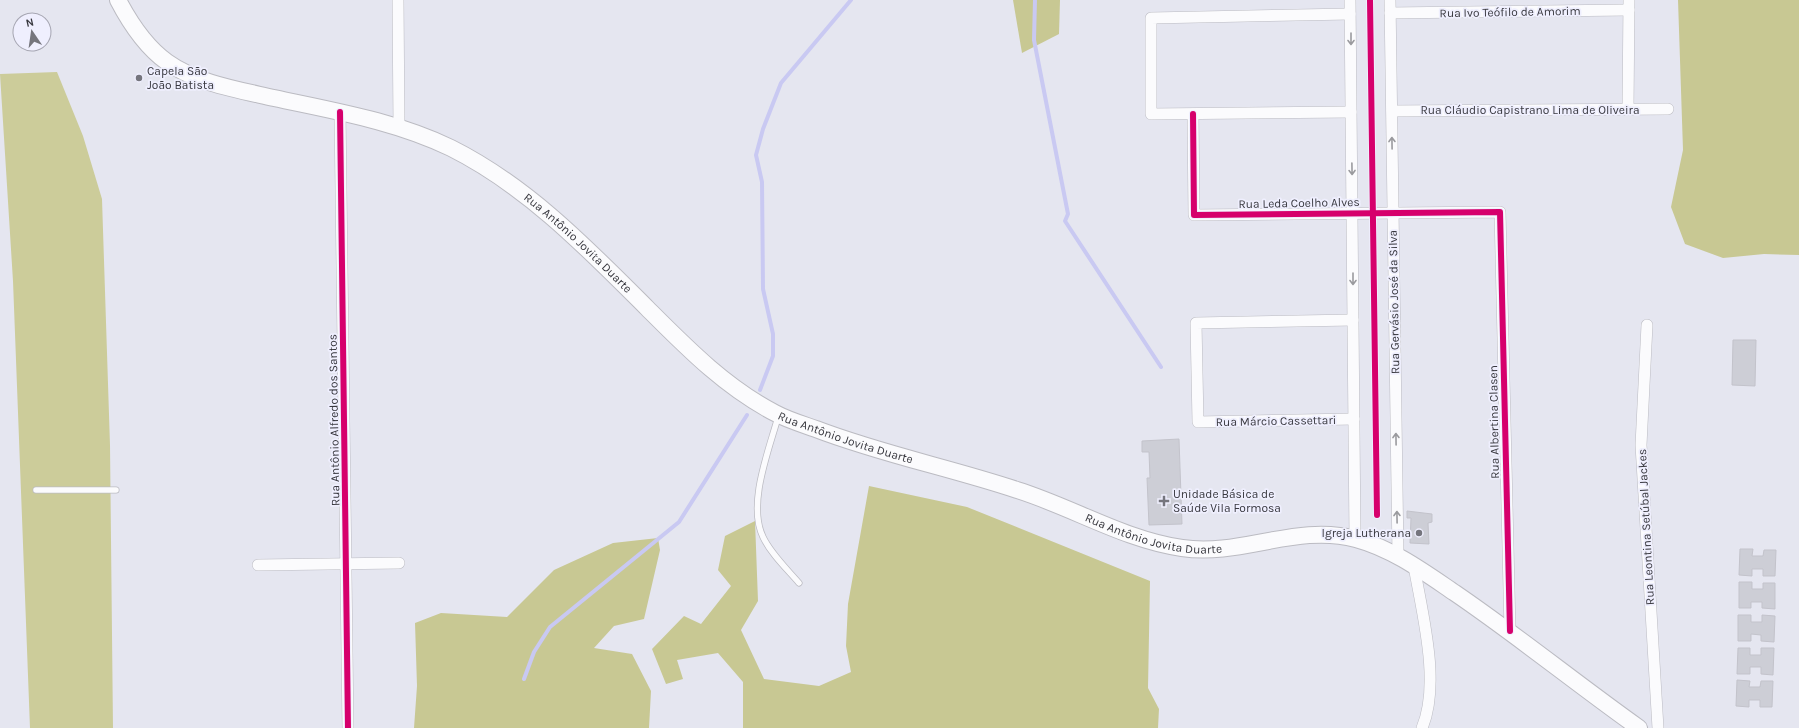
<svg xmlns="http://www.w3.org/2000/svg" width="1799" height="728" font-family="Karla,sans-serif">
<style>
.green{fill:#cccc9a}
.forest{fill:#c8c893}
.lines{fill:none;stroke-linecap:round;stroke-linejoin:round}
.stream{stroke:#c9c9f2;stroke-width:4}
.building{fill:#cdced6;stroke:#c3c3cb}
.lane-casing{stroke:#bbbbc2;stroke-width:7}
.street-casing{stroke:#bbbbc2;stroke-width:12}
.secondary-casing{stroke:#bbbbc2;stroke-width:18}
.path{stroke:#c7c7ca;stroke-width:2.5;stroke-dasharray:4 2;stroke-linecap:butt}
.lane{stroke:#fbfbfd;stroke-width:5.5}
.street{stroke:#fbfbfd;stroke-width:11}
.secondary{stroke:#fbfbfd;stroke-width:16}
.cycleway-casing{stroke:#efeffe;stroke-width:8}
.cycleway{stroke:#d6006c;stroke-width:6}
.oneway{stroke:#9a9a9e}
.poi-dot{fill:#75757d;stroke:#efeffe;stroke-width:1.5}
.labels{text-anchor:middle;stroke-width:3.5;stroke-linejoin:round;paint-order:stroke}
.street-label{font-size:12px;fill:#38383f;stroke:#efeffe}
.poi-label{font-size:12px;fill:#38383f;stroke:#efeffe;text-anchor:start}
</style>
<rect width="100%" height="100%" fill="#e5e6f0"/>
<path class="green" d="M57,72L83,136L102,199L110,445L113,728H30L13,281L0,74Z"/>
<g class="forest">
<path d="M1013,0H1060L1059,34L1022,53Z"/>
<path d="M1678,0H1799V255L1764,254L1723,258L1685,244L1671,207L1683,150Z"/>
<path d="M869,486L967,507L1150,581L1148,688L1159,709L1158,728H743V682L718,653L677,660L683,679L666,684L652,649L684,616L701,624L731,586L718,570L725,536L755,521L758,601L741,630L764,679L819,686L851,672L846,646L848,604Z"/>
<path d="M658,538L660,550L644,619L614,626L594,648L632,654L651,691L649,728H414L417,686L415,623L441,613L507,617L554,570L613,543Z"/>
</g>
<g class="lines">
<g class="stream">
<path d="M1035,0L1034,40L1068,214L1065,221L1161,367"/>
<path d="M760,390L773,356V334L763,289L762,182L756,155L763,129L781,83L851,0"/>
<path d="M524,679L534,652L550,627L679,522L747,415"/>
</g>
</g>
<g class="building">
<path d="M1733,340H1756L1755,386L1732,385Z"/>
<path d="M1179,439L1182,524L1149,525L1147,478H1150L1149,452H1142V441Z"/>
<path d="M1407,511L1432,514V522L1428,523L1429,544L1410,543L1411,518H1407Z"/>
<path d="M1740,549H1753L1752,556H1763L1764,550H1776L1775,576H1763V569H1752V576L1739,575Z"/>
<path d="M1739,582H1752V589H1763V583H1775V609L1762,608V602H1751V608H1739Z"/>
<path d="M1738,615H1751V622H1762V615L1775,616L1774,642L1761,641V635L1751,634V641H1738Z"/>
<path d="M1738,648H1750V655H1761V648H1774L1773,675L1761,674V667H1750V674H1737Z"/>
<path d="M1737,680L1750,681L1749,687H1760L1761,681H1773L1772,707H1760V700H1749V707L1736,706Z"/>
</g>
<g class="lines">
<g class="lane-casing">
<g id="lane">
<path d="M778,417C769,450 747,504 763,537C771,554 787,569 799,583"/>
<path d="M36,490H116"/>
</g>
</g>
<g class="street-casing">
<g id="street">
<path d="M398,0L399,127"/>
<path d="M1350,0L1355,538"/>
<path d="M1390,0L1398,556"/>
<path d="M1390,13L1629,10"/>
<path d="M1350,14L1151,18V114L1351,112"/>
<path d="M1628,109L1629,0"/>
<path d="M1392,111L1668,109"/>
<path d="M340,112L348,728"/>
<path d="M1193,114L1194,215L1500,212L1510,631"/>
<path d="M1353,320L1196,323L1198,422L1354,419"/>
<path d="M1647,325L1641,445L1658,728"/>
<path d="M258,565L399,563"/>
<path d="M1414,566C1422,613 1441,683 1422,728"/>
</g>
</g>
<g class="secondary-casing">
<g id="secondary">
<path id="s1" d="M118,0C130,23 146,47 167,62C196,83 239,90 274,98C334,111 395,121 451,148C527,186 587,248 647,308C686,347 725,387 775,413C788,420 802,424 816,429C881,454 951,468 1017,490C1072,507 1125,540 1182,548C1241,557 1297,523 1356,539C1393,549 1424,572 1455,593C1518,636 1577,684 1639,728"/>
</g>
</g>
<g class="path">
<path d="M1370,0L1373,203"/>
<path d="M1373,224L1377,515"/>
</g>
<use href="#lane" class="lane"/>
<use href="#street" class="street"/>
<use href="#secondary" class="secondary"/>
<g class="cycleway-casing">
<g id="cycleway">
<path d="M1370,0L1377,515"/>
<path d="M340,112L348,728"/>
<path d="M1193,114L1194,215L1500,212L1510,631"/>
</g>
</g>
<use href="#cycleway" class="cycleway"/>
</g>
<defs><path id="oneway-shaft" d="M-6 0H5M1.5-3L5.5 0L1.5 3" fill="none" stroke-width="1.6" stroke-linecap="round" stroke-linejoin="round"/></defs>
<g class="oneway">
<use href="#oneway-shaft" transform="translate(1351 39) rotate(90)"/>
<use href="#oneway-shaft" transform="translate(1392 143) rotate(-91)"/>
<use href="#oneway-shaft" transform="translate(1352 169) rotate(89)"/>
<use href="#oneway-shaft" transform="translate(1353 279) rotate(90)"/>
<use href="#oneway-shaft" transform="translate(1396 439) rotate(-91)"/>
<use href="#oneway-shaft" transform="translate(1397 517) rotate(-91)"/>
</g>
<g class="poi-dot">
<circle cx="139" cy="78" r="4"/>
<path d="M1162 495h4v4h4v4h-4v4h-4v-4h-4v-4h4z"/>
<circle cx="1419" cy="533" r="4"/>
</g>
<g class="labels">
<g class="street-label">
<text transform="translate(1510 12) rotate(-1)" y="4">Rua Ivo Teófilo de Amorim</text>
<text x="1530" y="114">Rua Cláudio Capistrano Lima de Oliveira</text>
<text transform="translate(1299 203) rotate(-1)" y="4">Rua Leda Coelho Alves</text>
<text dy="4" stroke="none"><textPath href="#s1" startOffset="537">Rua Antônio Jovita Duarte</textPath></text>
<text transform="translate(1394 302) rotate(-91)" y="4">Rua Gervásio José da Silva</text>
<text transform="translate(334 420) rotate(-91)" y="4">Rua Antônio Alfredo dos Santos</text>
<text transform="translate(1276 421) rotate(-1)" y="4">Rua Márcio Cassettari</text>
<text transform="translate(1494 422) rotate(-91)" y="4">Rua Albertina Clasen</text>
<text dy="4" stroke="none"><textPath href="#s1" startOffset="873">Rua Antônio Jovita Duarte</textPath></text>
<text transform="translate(1646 527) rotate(-93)" y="4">Rua Leontina Setúbal Jackes</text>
<text dy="4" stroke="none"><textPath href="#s1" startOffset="1197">Rua Antônio Jovita Duarte</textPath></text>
</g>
<g class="poi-label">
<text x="147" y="75">Capela São<tspan x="147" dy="14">João Batista</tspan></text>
<text x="1173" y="498">Unidade Básica de<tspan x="1173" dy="14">Saúde Vila Formosa</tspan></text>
<text x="1411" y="537" text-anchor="end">Igreja Lutherana</text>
</g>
</g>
<g transform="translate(32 32) rotate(347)"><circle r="19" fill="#efeffe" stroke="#a6a6b2"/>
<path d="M0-3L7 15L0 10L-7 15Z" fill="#75757d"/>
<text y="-6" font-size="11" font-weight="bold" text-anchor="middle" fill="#38383f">N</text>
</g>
</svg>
